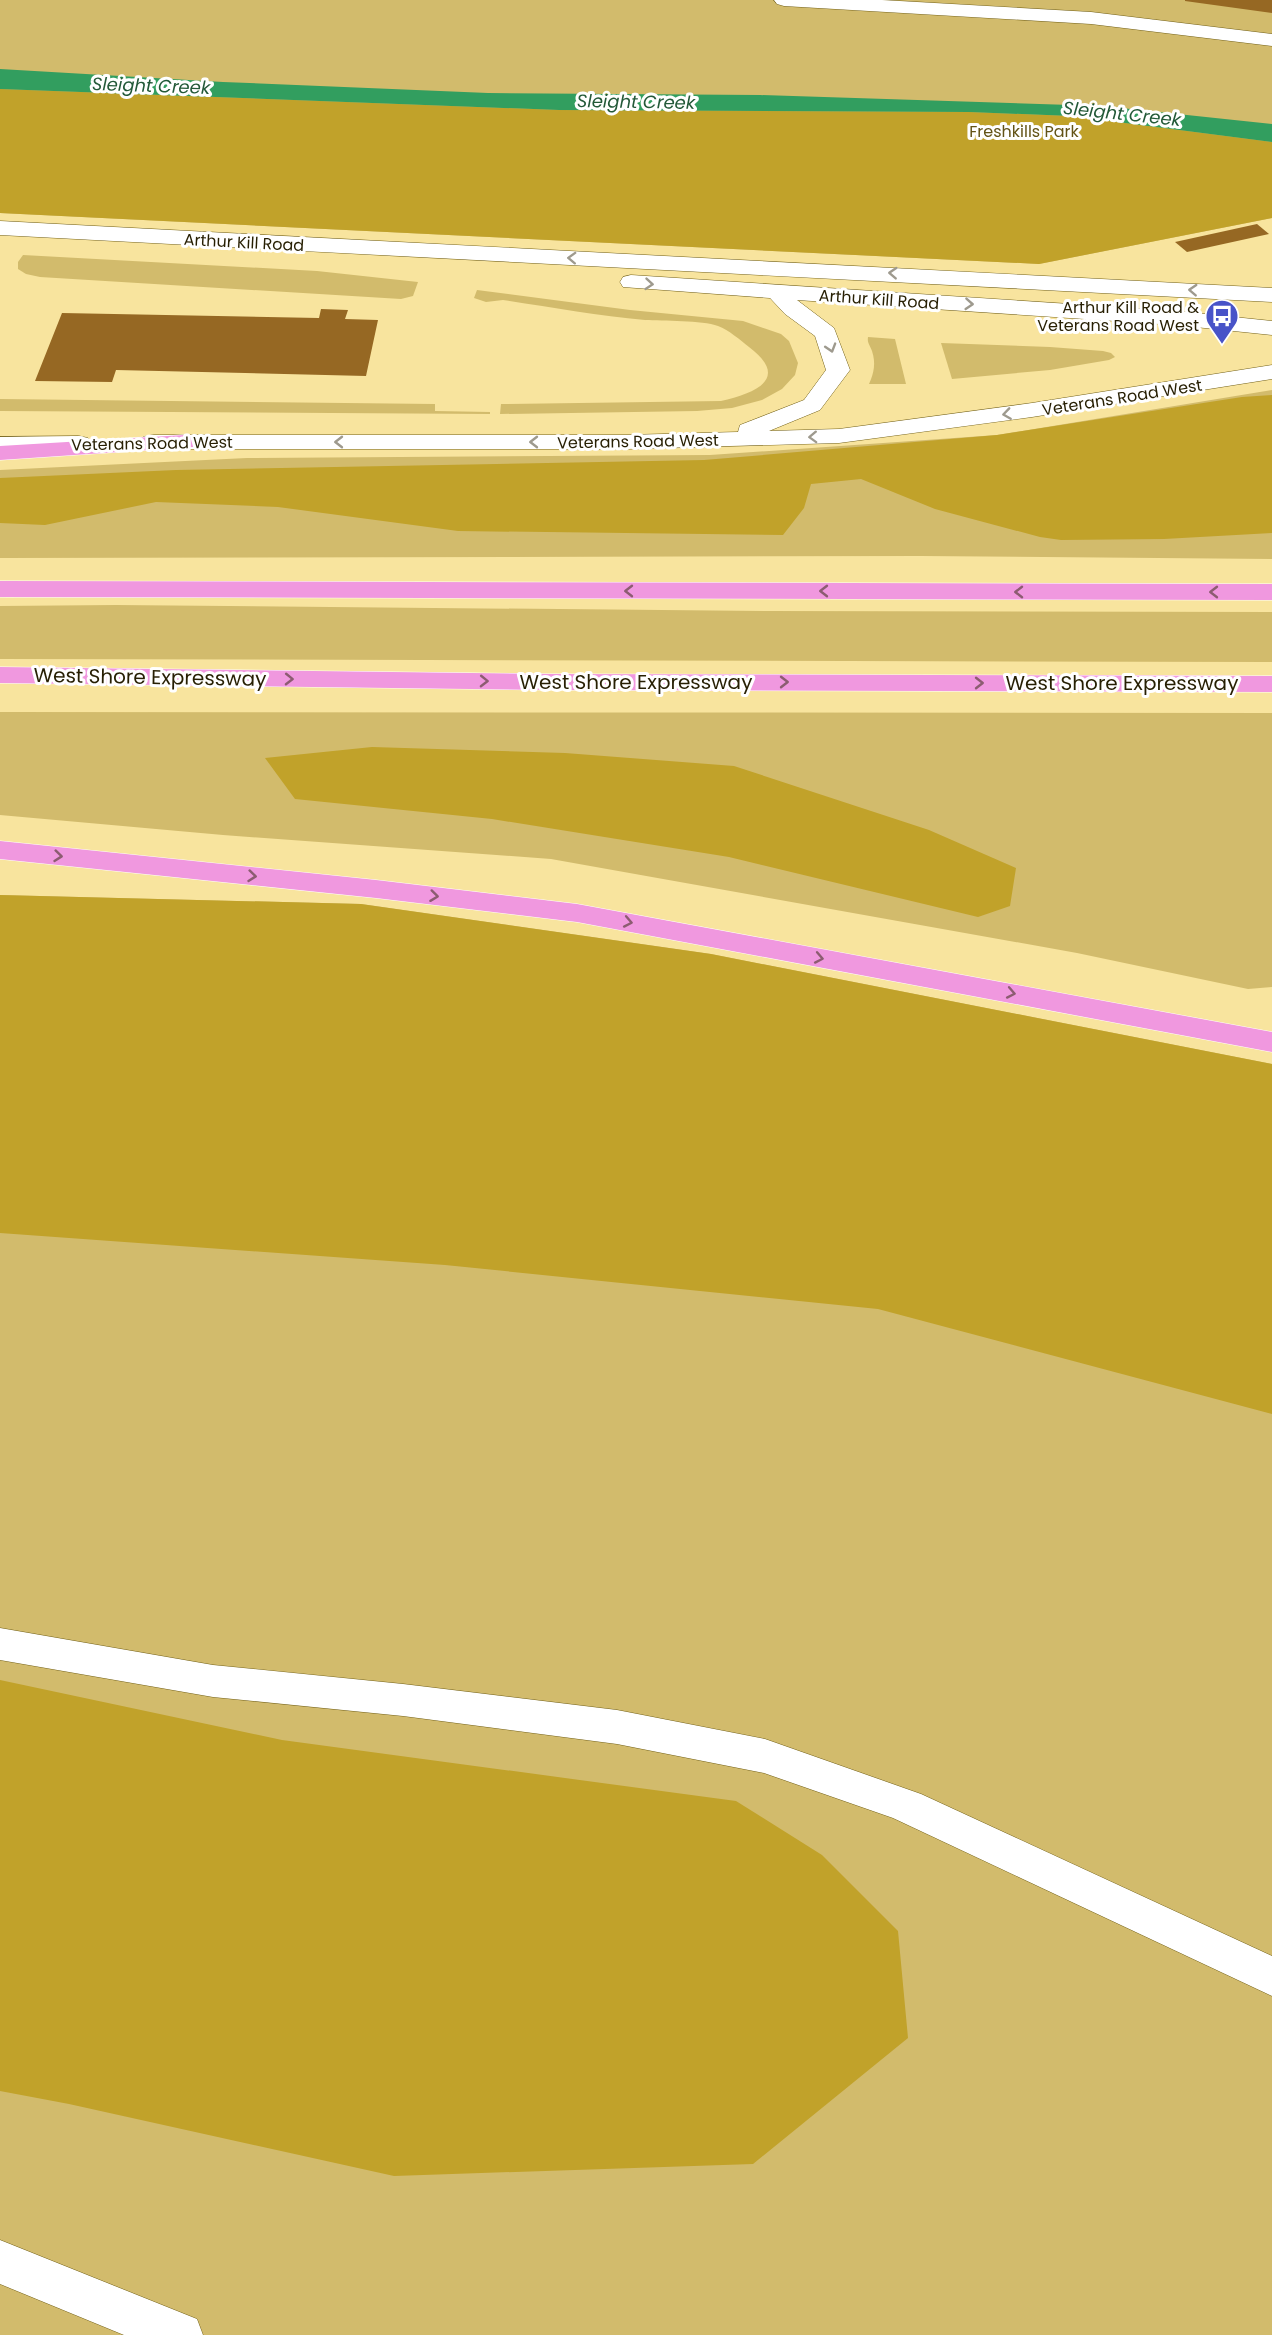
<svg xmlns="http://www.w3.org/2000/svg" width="1272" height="2335" font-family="Poppins,sans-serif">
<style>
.green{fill:#d2bb6c}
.forest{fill:#c1a22a}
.water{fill:#329e5f}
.building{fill:#966823}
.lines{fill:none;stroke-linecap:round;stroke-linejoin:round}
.minor-casing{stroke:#736119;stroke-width:1}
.highway-casing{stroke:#fff;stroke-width:1}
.minor{fill:#fff;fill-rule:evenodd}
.highway{fill:#f098df;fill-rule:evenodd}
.oneway{stroke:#9e9a8e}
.oneway2{stroke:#8c5c71}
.labels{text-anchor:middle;stroke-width:6;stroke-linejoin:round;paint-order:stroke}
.far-park-label{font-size:16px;fill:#635317;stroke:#fff}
.far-street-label{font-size:16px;fill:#271f03;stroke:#fff}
.far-poi-label{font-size:16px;fill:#271f03;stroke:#fff;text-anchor:end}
.far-water-label{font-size:18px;font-style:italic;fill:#235938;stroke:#fff}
.street-label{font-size:20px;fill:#271f03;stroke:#fff}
</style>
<rect width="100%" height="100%" fill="#f8e49e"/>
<g class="green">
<path d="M0,0H1272V218L1039,264L0,213Z"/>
<path d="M23,255L317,271L418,282L413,296L401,299L40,277L26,274L18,269V262Z"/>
<path d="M477,290L630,310L743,321L781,334L789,341L798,363L795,375L782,389L762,400L732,408L697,411L500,414L501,404L721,401C755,393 791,379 749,347C740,340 729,330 718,326C702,320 663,321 645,320C598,316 550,307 503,300L486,302L474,298Z"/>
<path d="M868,337L895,339L906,384H869C874,373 876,363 872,351C870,345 867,343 868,337Z"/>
<path d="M941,343L1050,347L1103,351L1111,353L1115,357L1109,360L1050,370L952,379Z"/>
<path d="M1272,390V559L921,556L0,558V470L247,458L710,455L997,435Z"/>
<path d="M0,399L435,404V411L490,412V414L0,411Z"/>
<path d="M116,605L765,611L1272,612V662L0,659V606Z"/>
<path d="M0,712L1272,713V987L1248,989L1077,953L551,859L223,835L0,815Z"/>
<path d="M0,895L361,904L711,954L1272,1064V2335H0Z"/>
</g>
<g class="forest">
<path d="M0,89L559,110L969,112L1071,116L1272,142V218L1039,264L0,213Z"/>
<path d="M1272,395V533L1164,539L1061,540L1040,537L935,509L861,479L811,484L804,508L783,535L458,531L278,507L156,502L45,525L0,523V478L176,470L704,460L997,435L1242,397Z"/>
<path d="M372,747L565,753L734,766L929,830L1016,868L1010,906L978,917L729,857L492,819L295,799L265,758Z"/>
<path d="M0,895L361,904L711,954L1272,1064V1414L878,1309L445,1265L0,1233Z"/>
<path d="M0,1680L282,1740L736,1801L822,1855L898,1931L908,2038L753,2164L394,2176L69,2104L0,2091Z"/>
</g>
<path class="water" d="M0,69L223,82L488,93L760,95L1102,106L1272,124V142L1071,116L969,112L559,110L0,89Z"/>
<g class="building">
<path d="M1185,0H1272V13L1185,1Z"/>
<path d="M1257,224L1269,234L1187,252L1175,242Z"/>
<path d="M321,309L348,310L345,319L378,320L366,376L116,370L112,382L35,381L62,313L319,318Z"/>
</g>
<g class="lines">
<g class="minor-casing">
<g id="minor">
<path d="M774,0H882L1091,12L1272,34V46L1091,24L784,6L777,4Z"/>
<path d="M0,221L1272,288V302L0,235Z"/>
<path d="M631,275L1176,311L1272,321V335L1176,325L797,300L834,328L850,370L820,410L769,431L839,429L1032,403L1272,365V379L1032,417L839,443L626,449H152L143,447L140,442L143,437L152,435H626L738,432L740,425L804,400L826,370L815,336L785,314L770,298L623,287L620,282L623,277Z"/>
<path d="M79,436L88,438L91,443L88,448L79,450L0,451V437Z"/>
<path d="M0,1628L213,1665L403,1684L617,1710L765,1739L921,1794L1272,1956V1996L893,1818L764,1773L617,1744L403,1716L213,1697L0,1660Z"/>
<path d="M0,2240L197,2319L203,2335H124L0,2284Z"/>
</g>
</g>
<g class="highway-casing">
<g id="highway">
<path d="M184,435L193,437L196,442L193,447L0,460V446Z"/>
<path d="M0,581L1272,584V600L0,597Z"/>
<path d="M0,667L550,674L1272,676V692L550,690L0,683Z"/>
<path d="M0,841L376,880L577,904L1272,1032V1052L577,922L376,898L0,859Z"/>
</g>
</g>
<use href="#minor" class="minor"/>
<use href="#highway" class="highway"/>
</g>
<defs><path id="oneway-chevron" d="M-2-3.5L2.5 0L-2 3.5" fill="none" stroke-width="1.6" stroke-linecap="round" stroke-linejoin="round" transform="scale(1.5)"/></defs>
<g class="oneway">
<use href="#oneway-chevron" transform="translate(572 258) rotate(-178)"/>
<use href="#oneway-chevron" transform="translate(893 273) rotate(-177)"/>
<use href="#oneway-chevron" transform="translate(649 284) rotate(5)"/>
<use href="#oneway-chevron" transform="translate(1193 290) rotate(-177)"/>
<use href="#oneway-chevron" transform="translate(969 304) rotate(4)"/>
<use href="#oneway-chevron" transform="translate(831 348) rotate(73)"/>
<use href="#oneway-chevron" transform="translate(1007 414) rotate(172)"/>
<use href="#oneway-chevron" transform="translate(813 437) rotate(178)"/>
<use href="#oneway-chevron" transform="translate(339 442) rotate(-180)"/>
<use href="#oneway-chevron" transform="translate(534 442) rotate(-180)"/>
</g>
<g class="oneway2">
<use href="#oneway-chevron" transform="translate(629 591) rotate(-180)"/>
<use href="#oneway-chevron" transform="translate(824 591) rotate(-180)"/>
<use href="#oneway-chevron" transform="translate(1019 592) rotate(-180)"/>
<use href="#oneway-chevron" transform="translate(1214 592) rotate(-180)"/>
<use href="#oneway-chevron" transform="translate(289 679) rotate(1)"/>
<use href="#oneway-chevron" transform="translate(484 681) rotate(1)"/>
<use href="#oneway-chevron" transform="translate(784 682)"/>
<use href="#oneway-chevron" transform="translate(979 683)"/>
<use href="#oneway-chevron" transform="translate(58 856) rotate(6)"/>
<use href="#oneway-chevron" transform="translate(252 876) rotate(6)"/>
<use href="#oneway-chevron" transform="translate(434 896) rotate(7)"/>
<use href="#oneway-chevron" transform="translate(628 922) rotate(11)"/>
<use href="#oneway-chevron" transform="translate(819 958) rotate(11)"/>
<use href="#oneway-chevron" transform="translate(1011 993) rotate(11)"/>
</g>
<defs>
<g id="bus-pin" transform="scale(1.725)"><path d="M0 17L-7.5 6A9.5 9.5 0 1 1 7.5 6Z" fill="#4853c8" stroke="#fff"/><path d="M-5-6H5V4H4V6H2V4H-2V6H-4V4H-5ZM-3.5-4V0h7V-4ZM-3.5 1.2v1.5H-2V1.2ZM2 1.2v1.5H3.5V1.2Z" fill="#fff"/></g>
</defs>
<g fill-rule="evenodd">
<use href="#bus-pin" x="1222" y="316"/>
</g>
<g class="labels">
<g class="far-park-label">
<text x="1024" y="137">Freshkills Park</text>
</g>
<g class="far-street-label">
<text transform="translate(244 242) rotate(3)" y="6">Arthur Kill Road</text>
<text transform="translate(879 299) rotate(4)" y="6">Arthur Kill Road</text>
<text transform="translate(1122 397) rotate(-9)" y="6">Veterans Road West</text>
<text transform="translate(638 441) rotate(-1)" y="6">Veterans Road West</text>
<text transform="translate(152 443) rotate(-1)" y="6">Veterans Road West</text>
</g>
<g class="far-poi-label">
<text x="1199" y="313">Arthur Kill Road &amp;<tspan x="1199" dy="18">Veterans Road West</tspan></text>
</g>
<g class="far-water-label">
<text transform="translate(151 86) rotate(2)" y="6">Sleight Creek</text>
<text transform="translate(636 102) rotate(1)" y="6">Sleight Creek</text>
<text transform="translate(1122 114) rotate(6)" y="6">Sleight Creek</text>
</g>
<g class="street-label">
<text transform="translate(150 677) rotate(1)" y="7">West Shore Expressway</text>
<text x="636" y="689">West Shore Expressway</text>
<text x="1122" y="690">West Shore Expressway</text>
</g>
</g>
</svg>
